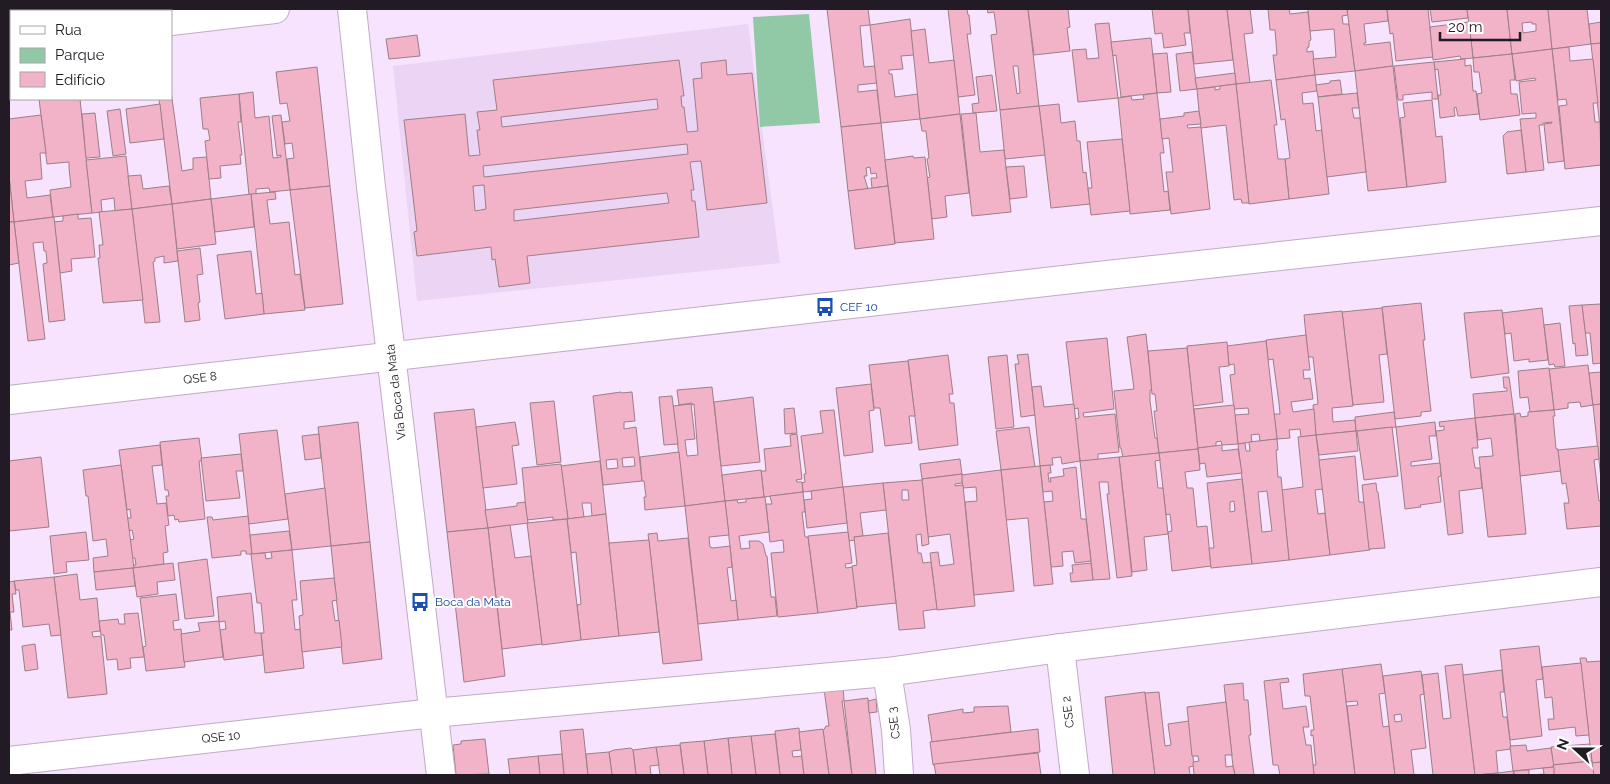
<svg xmlns="http://www.w3.org/2000/svg" width="1610" height="784" font-family="Raleway,sans-serif">
<style>
.built{fill:#ecd4f5}
.green{fill:#91c8a6}
.building{fill:#f2b2c7;stroke:#9e7e88;fill-rule:evenodd}
.lines{fill:none;stroke-linecap:round;stroke-linejoin:round}
.minor-casing{stroke:#beabc5;stroke-width:30}
.tertiary-casing{stroke:#beabc5;stroke-width:30}
.minor{stroke:#fff;stroke-width:28}
.tertiary{stroke:#fff;stroke-width:28}
.labels{text-anchor:middle;stroke-width:4;stroke-linejoin:round;paint-order:stroke}
.transit-label{font-size:12px;fill:#164399;stroke:#fff;text-anchor:start}
.street-label{font-size:12px;fill:#221b25;stroke:#fff}
</style>
<rect width="100%" height="100%" fill="#f7e3fe"/>
<path class="built" d="M748,24L780,263L417,301L393,66Z"/>
<path class="green" d="M809,14L820,123L760,127L753,17Z"/>
<g class="building">
<path d="M827,9H868L870,25L860,26L863,59L864,67L875,66L877,83L858,85V92L877,90L881,123L841,127Z"/>
<path d="M948,9H967L968,15H969L971,34H967L975,95L958,97Z"/>
<path d="M987,9H1028L1039,106L1000,110L991,35L997,34L994,12L988,13ZM1013,66H1018L1020,93L1017,94Z"/>
<path d="M1028,9H1068L1070,27L1067,28L1070,51L1034,55Z"/>
<path d="M1152,9H1188L1190,33H1184L1186,45L1164,48L1162,33L1155,34Z"/>
<path d="M1188,9H1227L1233,60L1194,64Z"/>
<path d="M1227,9H1250L1253,33L1244,34L1250,83L1236,84Z"/>
<path d="M1268,9H1289L1290,14L1308,12L1311,40L1309,41V47L1307,48V52L1313,51L1315,75L1276,80L1273,55H1277L1275,30H1270Z"/>
<path d="M1308,9H1347L1348,15L1342,16L1343,24H1349L1355,71L1315,75L1313,59L1336,57L1334,29L1310,31Z"/>
<path d="M1347,9H1387L1388,21L1364,24L1366,43H1364V45L1390,42L1393,66L1355,71Z"/>
<path d="M1387,9H1428L1433,57L1396,61L1393,33L1390,34Z"/>
<path d="M1430,9H1467L1468,18L1432,22Z"/>
<path d="M1467,9H1507L1512,54L1473,58Z"/>
<path d="M1507,9H1548L1552,49L1512,54ZM1532,22V24H1536V31L1523,33L1522,23Z"/>
<path d="M1548,9H1587L1591,44L1552,49Z"/>
<path d="M910,19L914,55L901,56L903,69L889,70V74H892L895,97L918,94L920,119L881,123L870,25Z"/>
<path d="M1469,22L1473,58L1461,59L1460,56L1433,60L1430,27Z"/>
<path d="M1601,22V43L1591,44L1589,24Z"/>
<path d="M1109,23L1118,98L1078,102L1072,50L1086,49L1087,59L1099,58L1095,24Z"/>
<path d="M925,29L929,63L954,60L960,114L920,119L911,31Z"/>
<path d="M417,35L420,56L389,59L386,39Z"/>
<path d="M1151,38L1157,93L1121,97L1116,55L1113,56L1111,42Z"/>
<path d="M1601,43V137L1591,44Z"/>
<path d="M1569,47L1570,61L1593,59L1598,103H1593L1595,122H1600L1601,165L1565,169L1559,106L1567,105L1566,99L1558,100L1552,49Z"/>
<path d="M1552,49L1564,161L1548,163L1544,124L1552,123V122L1543,123V125H1539L1544,170L1526,172L1520,119L1536,118V113L1522,114L1519,82L1536,80L1535,78L1516,81L1512,54Z"/>
<path d="M1192,52L1197,89L1180,91L1176,54Z"/>
<path d="M1167,53L1171,92L1157,93L1153,54Z"/>
<path d="M1512,54L1515,80H1510L1511,94H1517L1520,115L1480,120L1477,94L1482,93L1479,72H1474L1473,58Z"/>
<path d="M1465,59V66L1471,65L1473,91H1476L1479,114L1458,116L1456,107L1454,108L1455,116L1440,118L1438,95H1441L1438,69L1435,70L1434,62Z"/>
<path d="M679,60L684,96H681L682,107H684L687,132L698,131L693,79L702,78L701,63L726,60L727,75L752,73L767,203L707,210L701,161L690,162L694,190H691L692,201H695L699,237L527,256L530,283L499,287L495,259L492,260L491,247L417,256L414,232L417,231L404,120L465,114L469,156L480,155L477,130H480L477,112L497,110L493,80ZM657,99L658,109L502,127L501,117ZM687,144L688,154L484,177L483,166ZM484,185L486,209L475,211L473,186ZM667,193L669,203L514,221V210Z"/>
<path d="M1434,62L1438,99H1432V92L1403,95V100H1398L1394,66Z"/>
<path d="M1393,66L1407,187L1368,191L1355,71Z"/>
<path d="M317,67L330,186L290,190L287,159L294,158L292,143L285,144L282,122L290,121L287,103L280,104L276,72Z"/>
<path d="M1235,73L1236,84L1197,89L1195,78Z"/>
<path d="M992,75L997,111L973,113L972,104L979,103L976,77Z"/>
<path d="M1315,75L1317,91L1302,93L1303,104L1313,103L1316,131L1322,130L1329,194L1289,199L1285,159L1290,158L1285,119L1281,120L1276,80Z"/>
<path d="M1271,80L1277,125H1274L1278,159H1285L1289,199L1249,204L1236,84Z"/>
<path d="M1340,80L1342,94L1318,97L1316,85L1330,83V81Z"/>
<path d="M1236,84L1249,203H1242L1241,199L1234,200L1226,125L1201,128L1199,111L1197,89L1215,87V90L1220,89V86Z"/>
<path d="M171,91L182,171L193,169V158L207,157L211,199L172,204L159,99H171Z"/>
<path d="M253,92L255,118L269,116L273,158L281,157V155L277,156L272,116L281,115L290,190L270,192L269,188L256,189V194L249,195L239,94Z"/>
<path d="M1157,93L1164,153H1160L1164,192L1168,191L1170,210L1130,214L1118,98L1131,96L1132,100L1144,99L1143,95Z"/>
<path d="M1357,93L1359,108H1352L1354,118H1360L1366,172L1327,177L1318,97Z"/>
<path d="M239,94L241,122H238L242,155H240L241,164L220,166L221,178L209,179L205,141L210,140L208,129H203L200,98Z"/>
<path d="M39,99H80L92,213L53,217L50,190L71,187L69,168V162L47,164Z"/>
<path d="M1432,100L1436,137L1442,136L1446,182L1407,187L1400,118L1405,117L1403,103Z"/>
<path d="M160,104L164,139L130,143L126,109Z"/>
<path d="M1059,104L1061,123L1075,121L1077,141H1080L1083,173L1086,172L1090,204L1051,208L1039,106Z"/>
<path d="M1039,106L1045,155L1005,159L1000,110Z"/>
<path d="M120,109L126,154L113,156L107,111Z"/>
<path d="M1199,111L1201,124L1187,125L1188,128L1201,127L1210,209L1171,214L1166,172H1173L1169,138L1162,139L1160,119L1184,116V113Z"/>
<path d="M95,113L100,157L86,158L82,114Z"/>
<path d="M976,113L980,152L1004,150L1011,212L972,216L961,114Z"/>
<path d="M960,114L969,193L945,196L947,217L932,219L927,178L930,177L927,159L929,158L926,131H922L920,119Z"/>
<path d="M41,115L46,153H40L42,179L25,181L27,198L50,195L53,217L14,222L9,176V119Z"/>
<path d="M881,123L888,186L872,188L871,178H877L876,173L871,174L870,167L866,168L867,176H864L868,189L848,191L841,127Z"/>
<path d="M1521,130L1526,172L1507,174L1503,136L1507,132Z"/>
<path d="M1122,139L1130,211L1091,215L1088,188H1092L1087,142Z"/>
<path d="M126,156L132,209L115,211L114,198L101,200L102,212L92,213L86,160Z"/>
<path d="M913,156L914,158L925,157L934,239L895,243L885,160Z"/>
<path d="M1024,166L1027,197L1010,199L1006,167Z"/>
<path d="M141,175L143,189L169,186L172,204L132,209L128,176Z"/>
<path d="M9,176L14,222H9Z"/>
<path d="M330,186L343,304L305,308L290,190Z"/>
<path d="M888,186L895,244L855,249L848,191Z"/>
<path d="M275,192L276,199L267,200L270,224L289,222L295,275L300,274L305,310L264,314L251,194Z"/>
<path d="M251,194L254,227L215,232L211,199Z"/>
<path d="M211,199L216,244L177,249L172,204Z"/>
<path d="M172,204L178,261L164,263V256L155,258V261L153,262L160,322L145,323L132,209Z"/>
<path d="M132,209L143,300L103,303L98,258H100L99,245H103L99,212Z"/>
<path d="M78,214V219L91,218L95,257L71,259L72,271L60,273L54,222L63,221V216Z"/>
<path d="M54,217L65,320L49,322L43,264L47,263L46,251H44L43,242L33,243L45,339L28,341L14,222Z"/>
<path d="M9,222H14L19,263L9,265Z"/>
<path d="M200,248L203,274L197,275L200,302L198,303L200,320L185,322L177,251Z"/>
<path d="M251,251L256,294L262,293L264,314L225,319L217,255Z"/>
<path d="M1421,303L1425,340H1423L1431,411L1421,412V416L1395,419L1382,307Z"/>
<path d="M1601,304V363L1593,364L1590,333H1585L1582,305Z"/>
<path d="M1582,305L1588,355L1576,356L1575,343L1573,344L1569,306Z"/>
<path d="M1382,308L1387,354L1379,355L1384,402L1353,405L1342,312Z"/>
<path d="M1542,308L1548,360L1529,362V359L1514,361L1511,333L1505,334L1502,313Z"/>
<path d="M1502,310L1509,373L1471,378L1464,313Z"/>
<path d="M1342,311L1353,406L1332,408L1333,422L1355,420L1356,431L1316,435L1313,405L1318,404L1317,393L1313,357H1308L1304,315Z"/>
<path d="M1560,323L1565,366L1555,367L1554,364L1549,365L1544,325Z"/>
<path d="M1146,334L1152,390H1150V401L1155,438H1157L1159,453L1123,457L1121,448H1120L1114,391L1134,389L1127,337Z"/>
<path d="M1306,335L1310,370H1303L1304,379L1310,378L1313,399L1291,402L1293,412L1314,409L1316,435L1301,437L1300,429L1289,430L1290,438L1277,439L1274,414H1280L1279,403L1273,359L1268,360L1266,340Z"/>
<path d="M1107,338L1114,409L1083,413L1084,417L1115,414L1119,452L1098,454V460L1080,461L1075,419L1079,418L1078,408L1074,409L1066,342Z"/>
<path d="M1266,341L1277,439L1260,441L1259,434L1251,435L1252,442L1238,444L1235,415L1249,414L1248,408L1234,409L1230,375L1235,374L1234,364L1229,365L1227,346Z"/>
<path d="M1227,342L1229,366L1219,367L1223,402L1193,406L1187,346Z"/>
<path d="M1187,348L1198,449L1159,453L1154,411H1157L1155,394H1152L1148,351Z"/>
<path d="M1028,354L1035,415L1021,417L1015,364H1019L1017,355Z"/>
<path d="M948,355L953,394H949L950,403H954L958,445L919,450L908,360Z"/>
<path d="M1007,355L1014,427L996,429L988,357Z"/>
<path d="M908,361L915,416H909L912,443L885,446L880,408H874L869,365Z"/>
<path d="M1588,365L1593,405L1581,407L1580,402L1568,403V408L1554,410L1549,369Z"/>
<path d="M1549,368L1554,410L1530,412L1528,397L1520,398L1518,371Z"/>
<path d="M1601,372V404L1593,405L1589,373Z"/>
<path d="M1503,377H1509L1514,414L1475,418L1473,394L1507,391V388H1504Z"/>
<path d="M871,384L874,410L869,411L873,452L844,456L836,388Z"/>
<path d="M1041,386L1044,407L1074,404L1080,461L1062,464L1061,457L1052,458L1053,465L1040,466L1032,387Z"/>
<path d="M712,387L725,501L685,506L673,406L691,404L695,439L685,440L687,456L698,455L694,404L692,405V403L679,405L677,390Z"/>
<path d="M621,392L622,393L632,392L635,421L624,422V429L636,427L642,481L603,485L593,396ZM634,457L635,466L623,467L622,458ZM617,459L618,468L607,469L606,460Z"/>
<path d="M672,396L678,444L664,445L659,397Z"/>
<path d="M753,397L760,462L721,466L714,402Z"/>
<path d="M554,401L561,462L537,465L530,403Z"/>
<path d="M1601,404V479L1593,405Z"/>
<path d="M1234,405L1238,444L1222,445L1221,441L1216,442V446L1198,448L1194,409Z"/>
<path d="M794,408L797,433L785,434L784,409Z"/>
<path d="M474,409L488,528L447,532L434,413Z"/>
<path d="M834,410L843,488L803,492L802,483L805,482L804,474H806L801,436L823,433L820,411Z"/>
<path d="M1554,410L1555,416H1553L1556,449H1558L1561,471L1520,476L1515,414L1520,413L1521,417L1528,416V412Z"/>
<path d="M1394,412L1396,427L1356,431L1355,417Z"/>
<path d="M1514,414L1526,534L1488,537L1479,457L1493,456L1491,438L1478,440L1475,418Z"/>
<path d="M1475,418L1478,448H1472L1475,468H1480L1482,488L1459,491L1463,533L1448,535L1436,431L1444,430V426L1440,427L1439,422Z"/>
<path d="M358,422L370,542L331,546L318,427Z"/>
<path d="M515,422L519,445L512,446L517,484L483,488L476,427Z"/>
<path d="M1435,422L1436,436H1429L1432,459L1411,462V466L1440,463L1441,476L1438,477L1441,502L1420,505L1421,507L1405,509L1396,427Z"/>
<path d="M1029,427L1035,467L1001,470L996,431Z"/>
<path d="M1392,427L1398,476L1364,480L1357,431Z"/>
<path d="M277,430L288,519L249,524L239,434Z"/>
<path d="M1356,431L1358,451L1319,455L1316,435Z"/>
<path d="M319,434L321,458L305,460L302,436Z"/>
<path d="M797,434L802,479L796,480L797,482H802L803,492L764,497L761,471H766L764,449L791,446L790,435Z"/>
<path d="M1316,435L1323,489L1315,490L1318,514L1325,513L1330,555L1289,560L1282,490L1303,487L1298,437Z"/>
<path d="M199,438L202,461H199L205,519L179,522L178,519L175,520L174,515L168,516L166,496H169L168,490H165L160,442Z"/>
<path d="M1277,439L1278,450H1276L1278,477H1281L1289,560L1252,564L1238,444L1245,443L1246,451H1250L1249,442ZM1267,491L1272,531L1262,532L1258,492Z"/>
<path d="M160,445L162,465L152,466L157,504L166,503L169,525L165,526L168,552L163,553L164,564L134,568L133,565H136L135,558H132L130,540L134,539L132,530L129,531L127,518H131L130,509L127,510L119,450Z"/>
<path d="M1222,445V451L1238,449L1242,473L1207,477L1205,463L1200,464L1198,448Z"/>
<path d="M1598,446L1599,459L1594,460L1599,501H1601V526L1567,529L1564,503H1569L1566,483L1562,484L1558,450Z"/>
<path d="M1198,449L1200,470L1185,472L1187,488H1193L1197,527L1207,526L1211,566L1172,571L1168,532L1172,531L1170,514L1166,515L1159,453Z"/>
<path d="M679,452L685,506L645,510L644,497H646L644,481H642L640,457Z"/>
<path d="M1159,453L1160,460L1155,461L1158,488H1163L1168,534L1144,537L1147,570L1132,572L1119,457Z"/>
<path d="M241,454L243,471H236L240,498L206,501L201,458Z"/>
<path d="M1355,456L1359,502H1364L1370,550L1330,555L1319,460Z"/>
<path d="M41,457L49,527L9,531V461Z"/>
<path d="M1119,457L1132,576L1117,578L1107,494H1109L1108,482H1099L1110,579L1093,580L1080,461Z"/>
<path d="M960,459L962,474L922,479L920,464Z"/>
<path d="M600,461L606,514L592,516L591,503H582L584,517L568,519L561,466Z"/>
<path d="M561,464L568,519L553,520V517L527,520L522,468Z"/>
<path d="M121,465L134,568L94,572L93,558L108,556L106,539L93,541L88,496H86L83,470Z"/>
<path d="M1050,465L1051,473H1048L1049,482H1051L1050,478L1064,476L1063,469L1076,467L1081,519H1086L1091,561L1075,563L1073,551L1062,552L1063,566L1051,567L1044,502L1053,501L1052,491L1043,492L1040,466Z"/>
<path d="M1040,466L1053,584L1034,586L1028,518L1006,520L1001,470Z"/>
<path d="M761,470L764,497L725,501L722,475Z"/>
<path d="M1001,470L1014,591L974,595L965,502L977,501L976,487L963,488L961,475Z"/>
<path d="M962,474V483L955,484V486L963,485L975,606L937,610L930,553L938,552L940,566L954,564L950,534L928,537L922,479Z"/>
<path d="M1242,479L1252,564L1211,568L1209,548H1214L1207,483ZM1234,501L1235,511L1230,512V502Z"/>
<path d="M922,480L929,544L922,546L921,534L916,535L918,553H921L923,563L931,562L937,609L923,611L925,628L899,630L883,483ZM902,490H908L909,500H902Z"/>
<path d="M883,483L886,510L860,513L863,536L854,537L855,540L849,541L843,487Z"/>
<path d="M1376,483L1377,492H1378L1385,548L1369,549L1362,485Z"/>
<path d="M843,487L847,523L807,528L804,500L812,499L811,491Z"/>
<path d="M325,488L331,546L292,550L285,494Z"/>
<path d="M803,492L805,512H802L805,537H808L818,613L778,617L771,553L784,552L783,540L770,542L766,504H772L770,496Z"/>
<path d="M765,497L769,532L739,536L741,549L750,548L749,541H759L763,544L766,556H767L771,597H775L777,616L738,620L725,501L737,500L738,503L746,502V499Z"/>
<path d="M725,501L729,535L709,537L710,547L713,548L730,546L732,567L727,568L731,601L736,600L738,620L698,624L685,506Z"/>
<path d="M525,502L528,523L488,528L485,510L517,506V503Z"/>
<path d="M606,514L619,636L581,640L577,605L581,604L576,552L571,553L567,519Z"/>
<path d="M248,516L252,554H246V551H241V555L212,558L207,517H212L213,520Z"/>
<path d="M567,519L581,640L542,645L527,523Z"/>
<path d="M510,525L515,558L531,556L542,644L502,649L488,528Z"/>
<path d="M488,528L505,676L464,682L447,532Z"/>
<path d="M289,531L292,550L252,554L250,535Z"/>
<path d="M86,532L89,560L66,562L67,572L54,574L50,536Z"/>
<path d="M848,532L852,563L845,564L846,568L853,567L857,608L818,613L808,536Z"/>
<path d="M657,533L658,541L688,538L702,660L663,664L648,534Z"/>
<path d="M888,533L896,603L857,607L852,566L857,565L854,537Z"/>
<path d="M649,540L659,632L619,636L609,543Z"/>
<path d="M370,542L382,659L343,664L331,546Z"/>
<path d="M292,550L297,600H292L295,630L300,629L304,668L265,673L261,633H264L261,603H257L251,554L265,553L266,559L272,558L271,552Z"/>
<path d="M207,559L214,616L185,619L178,563Z"/>
<path d="M173,563L175,580L157,582L158,594L137,597L133,568Z"/>
<path d="M1091,563L1093,580L1071,582L1070,573H1073L1072,565Z"/>
<path d="M133,568L135,586L96,590L94,572Z"/>
<path d="M77,574L80,600L97,598L100,631L92,632L93,637L101,636L107,694L68,698L54,577Z"/>
<path d="M54,577L61,635L51,636L49,624L23,627L19,590H16L14,581Z"/>
<path d="M334,578L337,600L332,601L335,621L339,620L342,647L302,652L299,616L303,615L300,581Z"/>
<path d="M14,581L16,594H12L14,612H10L12,630H9V582Z"/>
<path d="M251,593L255,633H261L263,655L224,660L220,630L226,629L225,621L219,622L217,597Z"/>
<path d="M176,594L179,620L173,621L174,630L181,629L185,667L146,671L143,647L146,646L140,598Z"/>
<path d="M138,613L144,657L130,658L131,668L118,670L117,659L107,660L104,635H101L99,621L118,619L119,624H125L124,614Z"/>
<path d="M219,621L223,657L184,662L181,634L200,631L198,623Z"/>
<path d="M35,644L38,669L25,671L22,646Z"/>
<path d="M1539,646L1543,679L1536,680L1542,736L1510,740L1500,650Z"/>
<path d="M1580,658H1586L1587,662L1601,661V762L1592,763Z"/>
<path d="M1581,663L1589,735L1576,736L1575,727L1549,730L1548,719H1554L1552,697L1545,698L1542,667Z"/>
<path d="M1381,664L1385,693L1379,694L1383,727L1389,726L1395,775H1355L1347,706L1358,705L1357,701L1346,702L1342,669Z"/>
<path d="M1462,664L1475,775H1433L1422,675L1438,673L1443,719L1451,718L1445,666Z"/>
<path d="M1342,669L1355,775H1314L1313,765H1316L1313,735L1311,736V730H1314L1310,696H1305L1303,674Z"/>
<path d="M1502,670L1504,692H1500L1503,717H1507L1511,749L1496,751L1498,773L1475,775L1463,675Z"/>
<path d="M1421,671L1424,694L1420,695L1426,748L1411,750L1414,775H1395L1383,676ZM1401,714L1402,721L1395,722L1394,715Z"/>
<path d="M1288,678L1289,682L1280,683L1283,709L1306,706L1309,727H1303L1306,745H1311L1314,775H1280L1278,765H1273L1264,681Z"/>
<path d="M1243,683L1244,700H1248L1251,735H1249V737L1254,775H1235L1233,766L1224,685Z"/>
<path d="M843,687L844,700L842,701L852,775H829L823,731L826,726H829L824,689Z"/>
<path d="M1145,692L1155,775H1113L1105,697Z"/>
<path d="M1159,692L1165,746L1171,745L1168,724L1189,721L1194,766L1189,767L1190,775H1155L1145,693Z"/>
<path d="M868,698L876,775H852L844,701Z"/>
<path d="M876,699L877,712L869,713L868,701Z"/>
<path d="M1226,702L1232,755H1225L1226,767L1233,766L1235,775H1194L1193,762L1199,761L1198,756H1192L1187,707Z"/>
<path d="M1008,706L1011,732L932,742L928,715L963,709V713L974,712V707Z"/>
<path d="M799,728L801,750L792,751L793,757L802,756L804,775H780L775,731Z"/>
<path d="M583,729L588,775H564L560,731Z"/>
<path d="M823,729L829,775H804L799,732Z"/>
<path d="M1038,729L1040,752L933,765L930,742Z"/>
<path d="M775,734L780,775H756L751,736Z"/>
<path d="M751,736L756,775H732L728,738Z"/>
<path d="M728,738L732,775H708L704,741Z"/>
<path d="M485,739L489,774L456,775L453,745L461,744V741Z"/>
<path d="M704,741L708,775H684L680,743Z"/>
<path d="M1590,744L1592,761L1553,765L1551,747Z"/>
<path d="M680,745L684,775H660L656,747Z"/>
<path d="M1526,745L1527,751L1551,748L1554,767L1513,771L1510,746Z"/>
<path d="M656,747L659,765L650,766L651,775H636L633,750Z"/>
<path d="M631,748L633,750L636,775H612L609,752L614,750Z"/>
<path d="M609,752L612,775H588L586,754Z"/>
<path d="M1038,753L1041,775H936L934,764Z"/>
<path d="M562,754L564,775H540L538,756Z"/>
<path d="M538,756L540,775H510L508,759Z"/>
<path d="M1592,761L1594,775H1554L1553,765Z"/>
<path d="M1601,762V775H1594L1592,763Z"/>
<path d="M1554,767V775H1514V771L1529,770V775L1544,774L1543,768Z"/>
<path d="M1513,771L1514,775H1476L1498,773Z"/>
</g>
<g class="lines">
<g class="minor-casing">
<g id="minor">
<path d="M171,21L275,9"/>
<path d="M9,41L11,40"/>
<path d="M9,400L1098,276L1601,221"/>
<path d="M1060,648L1075,775"/>
<path d="M887,672L896,730L899,775"/>
<path d="M9,761L433,713L887,672L1060,648L1601,582"/>
</g>
</g>
<g class="tertiary-casing">
<path id="tertiary" d="M352,9L371,187L441,775"/>
</g>
<use href="#minor" class="minor"/>
<use href="#tertiary" class="tertiary"/>
</g>
<defs>
<g id="bus-bare" transform="scale(1.5)"><path d="M-5-6H5V4H4V6H2V4H-2V6H-4V4H-5ZM-3.5-4V0h7V-4ZM-3.5 1.2v1.5H-2V1.2ZM2 1.2v1.5H3.5V1.2Z" fill="#1a4fb4" stroke="#fff" stroke-width="2.5" paint-order="stroke"/></g>
</defs>
<g fill-rule="evenodd">
<use href="#bus-bare" x="825" y="307"/>
<use href="#bus-bare" x="420" y="602"/>
</g>
<g class="labels">
<g class="transit-label">
<text x="840" y="311">CEF 10</text>
<text x="435" y="606">Boca da Mata</text>
</g>
<g class="street-label">
<text transform="translate(200 378) rotate(-7)" y="4">QSE 8</text>
<text transform="translate(396 392) rotate(-97)" y="4">Via Boca da Mata</text>
<text transform="translate(1068 712) rotate(-97)" y="4">CSE 2</text>
<text transform="translate(894 723) rotate(-97)" y="4">CSE 3</text>
<text transform="translate(221 737) rotate(-6)" y="4">QSE 10</text>
</g>
</g>
<rect width="1610" height="784" fill="none" stroke="#221b25" stroke-width="20"/>
<rect x="10" y="10" width="162" height="90" fill="#ffffff" stroke="#a7a4a8"/>
<rect x="20" y="26" width="25" height="8" fill="#ffffff" stroke="#a7a4a8"/>
<text x="55" y="35" font-size="15" fill="#221b25">Rua</text>
<rect x="20" y="48" width="25" height="15" fill="#91c8a6" stroke="#a7a4a8"/>
<text x="55" y="60" font-size="15" fill="#221b25">Parque</text>
<rect x="20" y="72" width="25" height="15" fill="#f2b2c7" stroke="#a7a4a8"/>
<text x="55" y="85" font-size="15" fill="#221b25">Edifício</text>
<g transform="translate(1575 749) rotate(291)" stroke="#ffffff" stroke-width="4" paint-order="stroke">
<path d="M0-4L9 19L0 12L-9 19Z" fill="#221b25"/>
<text y="-8" font-size="14" font-weight="bold" text-anchor="middle" fill="#221b25">N</text>
</g>
<path d="M1440 32v8h80v-8" fill="none" stroke="#221b25" stroke-width="2.5"/>
<text x="1448" y="32" font-size="15" fill="#221b25" stroke="#ffffff" stroke-width="4" paint-order="stroke">20 m</text>
</svg>
